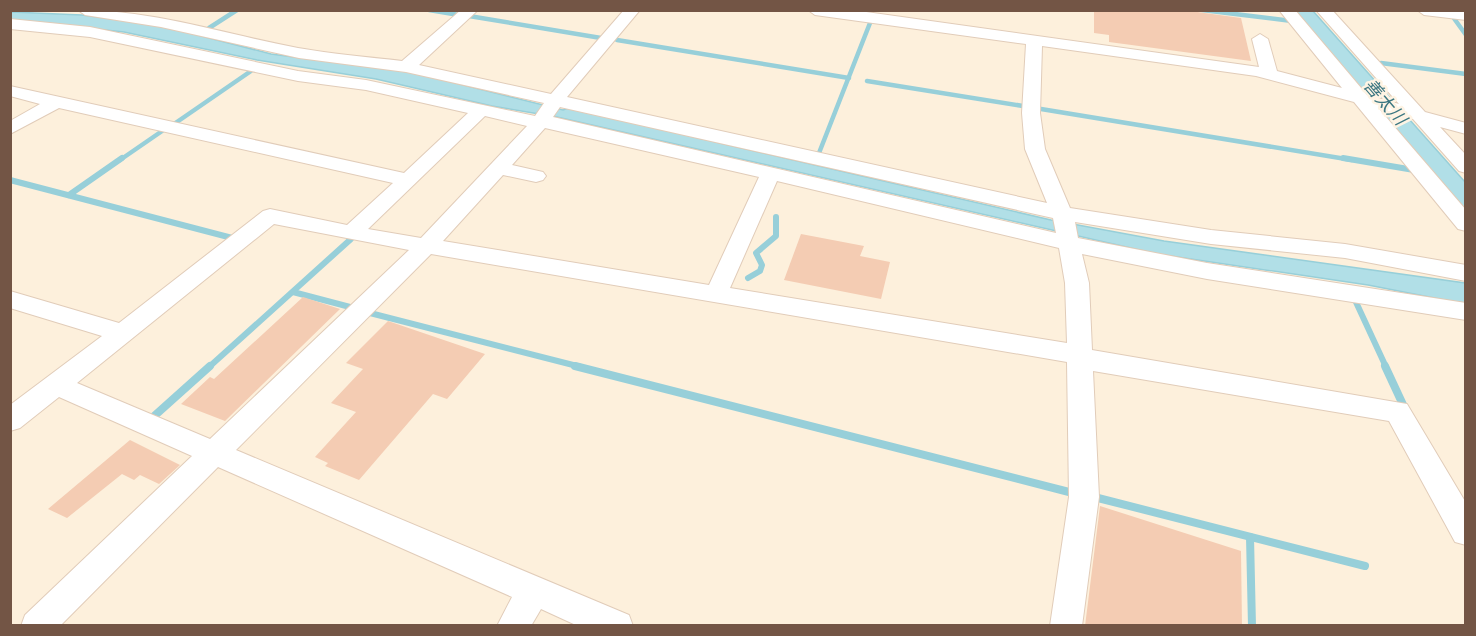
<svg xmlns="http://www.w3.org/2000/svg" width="1476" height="636" font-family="Karla,'Noto Sans JP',sans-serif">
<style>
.water{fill:#b1dfe7;stroke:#97cfd9;stroke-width:1.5}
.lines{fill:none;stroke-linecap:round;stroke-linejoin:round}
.stream-far2{stroke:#97cfd9;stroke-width:4.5}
.stream-far1{stroke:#97cfd9;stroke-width:6}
.stream{stroke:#97cfd9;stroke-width:8}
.building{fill:#f4ccb3}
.minor-casing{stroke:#e1ccb9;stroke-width:2}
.minor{fill:#fff;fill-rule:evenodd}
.labels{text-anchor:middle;stroke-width:5;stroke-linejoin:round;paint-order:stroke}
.far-water-label{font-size:18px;font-style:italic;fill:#3b7681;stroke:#fff4e4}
</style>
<rect width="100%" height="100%" fill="#fdf0dc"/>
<g class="water">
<path d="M1293,11H1313L1465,182V212Z"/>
<path d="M11,12L82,15L159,25L271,54L416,73L563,110L569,108L1051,220L1164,241L1465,283V304L1368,285L1157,254L557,117L492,106L376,79L257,60L124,32L11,20Z"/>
</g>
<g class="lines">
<g class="stream-far2">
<path d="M429,10L459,15"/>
<path d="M1202,10L1292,21"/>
<path d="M469,16L601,38"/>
<path d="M1453,17L1466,35"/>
<path d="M209,28L237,10"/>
<path d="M617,40L849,78"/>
<path d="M1381,63L1466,74"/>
<path d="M867,81L1023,106"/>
<path d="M1041,109L1352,160"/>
<path d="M174,124L251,71"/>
<path d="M819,153L870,23"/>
<path d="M120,160L165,129"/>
</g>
<g class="stream-far1">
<path d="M1343,158L1414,170"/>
<path d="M10,180L236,239"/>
<path d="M69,195L122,158"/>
<path d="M748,278L760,271L762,265L756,253L776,236V217"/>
<path d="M293,292L350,307"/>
<path d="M1355,300L1386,367"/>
<path d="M370,313L581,367"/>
<path d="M209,367L351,239"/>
</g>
<g class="stream">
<path d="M575,366L1069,492"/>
<path d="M1385,366L1405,409"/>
<path d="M152,418L210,366"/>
<path d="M1098,498L1365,566"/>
<path d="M1250,537L1252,626"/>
</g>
</g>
<g class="building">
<path d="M1094,10H1183L1241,18L1251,61L1109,42V35L1094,33Z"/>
<path d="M801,234L864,246L860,256L890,262L881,299L784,280Z"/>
<path d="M303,297L340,309L225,421L181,404L210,377L214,379Z"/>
<path d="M388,321L485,354L447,399L433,394L359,480L325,466L328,463L315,457L356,412L331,403L363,369L346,363Z"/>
<path d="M130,440L180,465L159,484L140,475L134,480L122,474L67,518L48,509Z"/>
<path d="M1100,506L1241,551L1242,626H1085Z"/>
</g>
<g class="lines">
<g class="minor-casing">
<g id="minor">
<path d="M78,10C154,10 224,34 298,48C332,54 368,57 402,61L461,10H478L419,65L551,94L624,10H640L567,97L1047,203L1025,149L1022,113L1026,44L815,15L808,10H852L1259,67L1252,39L1260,34L1268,39L1277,71L1342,88L1279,10H1295L1367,95L1399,104L1316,10H1332L1425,112L1466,123V134L1440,127L1466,155V173L1459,171L1413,119L1380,110L1466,210V231L1458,229L1354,102L1256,76L1042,46L1040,113L1045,149L1070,208L1211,230L1345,244L1466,265V281L1345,258L1211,244L1075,222L1078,238L1207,263L1466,303V320L1207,279L1082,254L1089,283L1092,350L1407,404L1466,503V545L1455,542L1389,421L1093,371L1099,497L1082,626H1050L1069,497L1067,362L431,254L236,450L629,615L633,626H578L541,609L531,626H497L512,597L218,467L60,626H21L25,615L192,456L59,397L20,428L10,431V405L102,336L10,308V291L119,323L263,211L270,209L347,225L393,183L59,108L10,134V121L40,104L10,96V86L404,173L468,113L366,90L298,81L90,37L10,29V19L90,27L298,71L366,80L535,116L544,103L406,72L299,58L161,27L85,15ZM560,107L1053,218L1056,233L553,117ZM485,116L527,126L421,238L368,229ZM545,128L759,177L709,285L443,241L503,175L536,182L543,180L546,176L543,172L512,165ZM777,181L1059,248L1065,283L1067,343L730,288ZM274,224L409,250L210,439L77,383Z"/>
<path d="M1417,10H1466V20L1424,15Z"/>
</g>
</g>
<use href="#minor" class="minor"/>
</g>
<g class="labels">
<g class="far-water-label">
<text transform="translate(1385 102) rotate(49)" y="6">善太川</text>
</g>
</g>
<rect width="1476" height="636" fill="none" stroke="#735545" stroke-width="24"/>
</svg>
